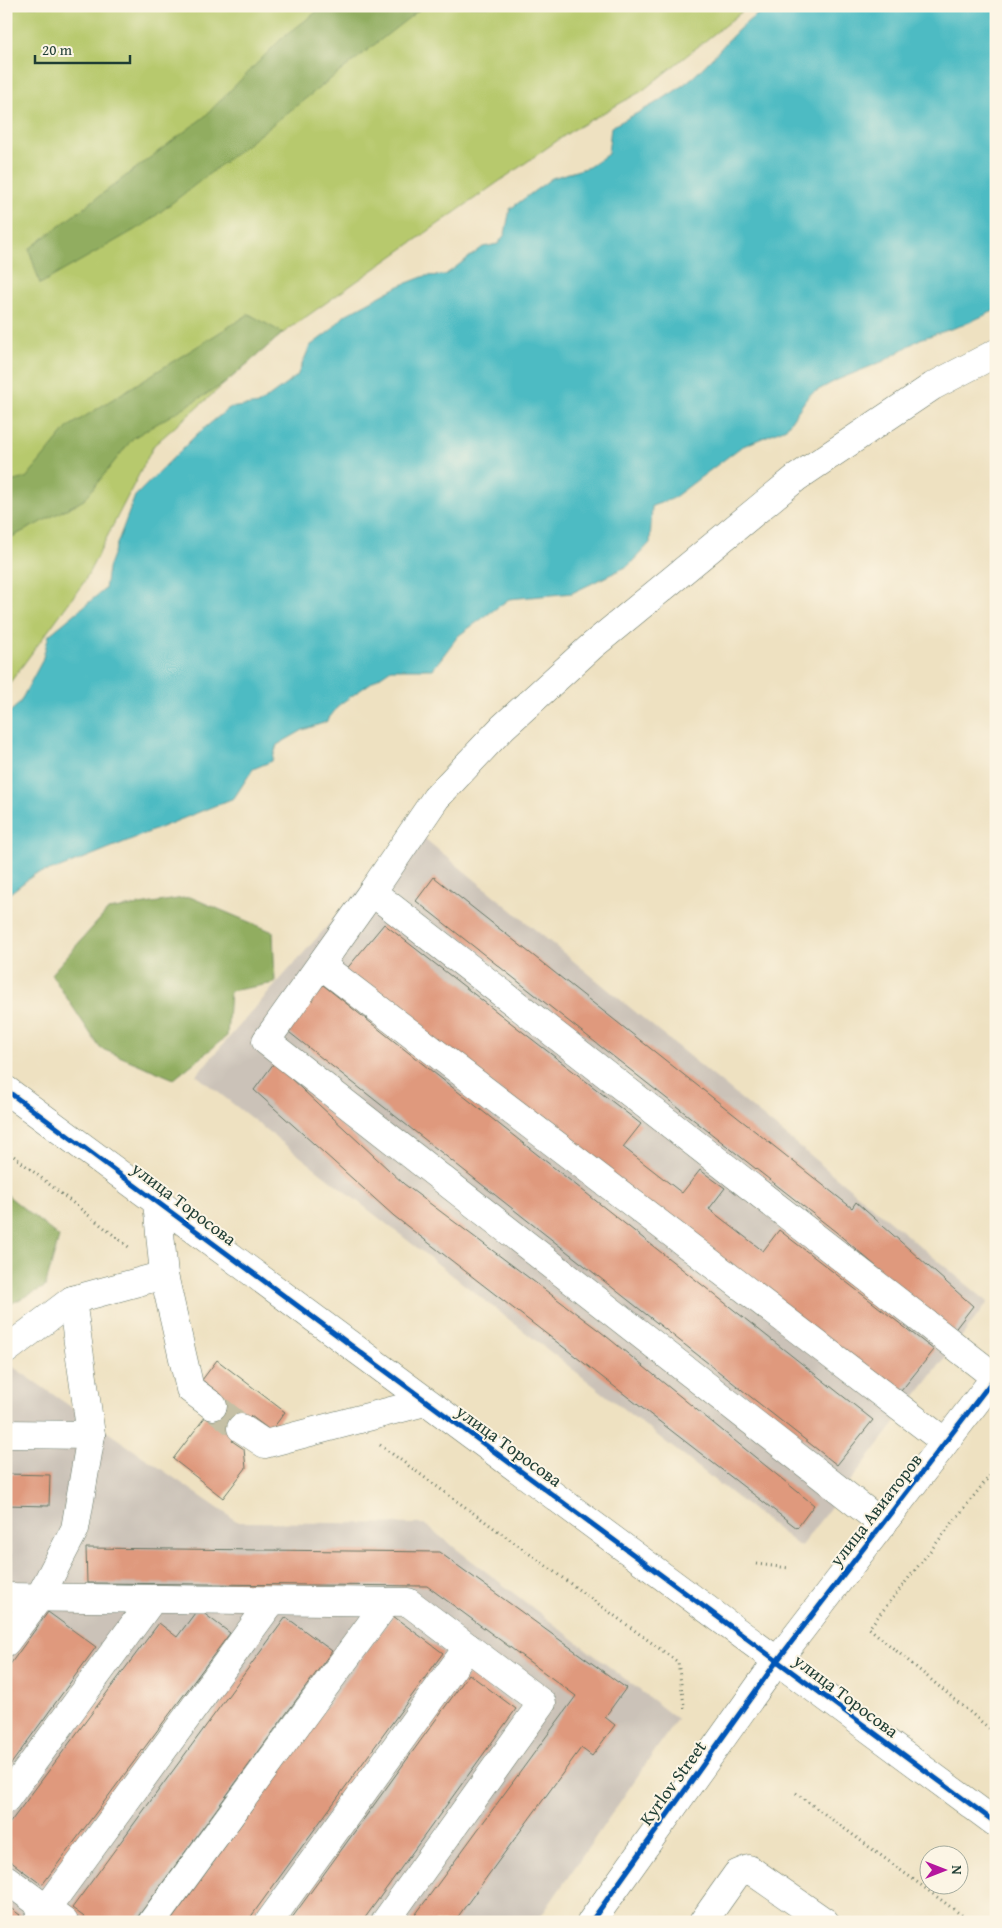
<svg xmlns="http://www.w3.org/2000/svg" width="1002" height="1928" font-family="'Gentium Book Plus',serif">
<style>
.industrial{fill:#cbc2b8}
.green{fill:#b7c96d;stroke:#6b8350}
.forest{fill:#91ad60;stroke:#58754a}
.water{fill:#4dbbc3;stroke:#367c7c}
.building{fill:#df997d}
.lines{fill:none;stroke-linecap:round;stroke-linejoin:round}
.minor-tunnel{stroke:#c5c0a5;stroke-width:28;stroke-dasharray:28 14;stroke-linecap:butt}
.minor-casing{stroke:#677665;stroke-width:29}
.path{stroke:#677665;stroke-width:3;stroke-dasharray:1 4;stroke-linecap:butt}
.minor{stroke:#fff;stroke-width:28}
.cycleway-casing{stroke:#fcf5e5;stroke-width:8}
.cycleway{stroke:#0057b8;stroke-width:5}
.labels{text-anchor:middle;stroke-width:4;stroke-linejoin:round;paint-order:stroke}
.street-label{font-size:18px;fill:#1f3d34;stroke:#fcf5e5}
</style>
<rect width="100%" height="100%" fill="#fcf5e5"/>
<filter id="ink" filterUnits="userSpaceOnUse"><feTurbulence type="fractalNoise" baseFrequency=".02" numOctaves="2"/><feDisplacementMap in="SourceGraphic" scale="10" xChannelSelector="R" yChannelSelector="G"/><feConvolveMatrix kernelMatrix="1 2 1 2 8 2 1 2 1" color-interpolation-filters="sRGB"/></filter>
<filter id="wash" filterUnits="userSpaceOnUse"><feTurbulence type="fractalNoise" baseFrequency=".0096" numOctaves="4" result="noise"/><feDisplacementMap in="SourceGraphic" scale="20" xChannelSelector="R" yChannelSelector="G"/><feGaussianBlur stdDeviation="1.12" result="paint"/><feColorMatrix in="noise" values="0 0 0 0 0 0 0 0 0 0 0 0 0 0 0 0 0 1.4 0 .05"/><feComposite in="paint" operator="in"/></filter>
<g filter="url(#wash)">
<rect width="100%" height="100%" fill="#eee1c1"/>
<g class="industrial">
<path d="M413,829L988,1302L800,1547L196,1075Z"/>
<path d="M6,1362L238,1522L424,1524L677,1719L537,1922H6Z"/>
</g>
<path class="green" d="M6,6H749L642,91L571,131L283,333L154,445L84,582L6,688Z"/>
<g class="forest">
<path d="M324,6H424L145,224L40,284L29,249L204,117L280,40Z"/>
<path d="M249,314L283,333L225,383L133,438L84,500L6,540V483L26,478L68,427Z"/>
<path d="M190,897L273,932L275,983L230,991L227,1036L174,1079L100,1048L51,974L108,910Z"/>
<path d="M6,1194L59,1237L45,1287L6,1306Z"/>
</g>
<path class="water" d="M772,6H996V310L963,325L920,339L884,361L837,380L809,395L786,428L741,447L672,499L652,506L650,543L628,566L572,593L509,599L458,636L433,669H391L340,704L326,722L303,730L277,745L272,761L253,769L234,798L60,868L35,874L6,896V715L19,704L42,661L49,635L105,589L108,568L135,496L196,435L229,408L259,404L297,376L310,346L330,331L345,315L399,286L425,276L445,275L483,247L498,244L505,234L510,209L552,178L589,167L608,154L611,127C639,112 669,98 693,77C719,54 739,21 772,6Z"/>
<g id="blocks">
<g class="building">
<path d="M434,877L852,1208L856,1202L973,1306L953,1332L836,1232L416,901Z"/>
<path d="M384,924L641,1124L623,1147L682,1193L700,1170L725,1188L709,1209L763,1251L779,1230L934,1350L897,1396L345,971Z"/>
<path d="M323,985L873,1420L837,1465L285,1029Z"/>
<path d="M274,1063L404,1184L601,1332L814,1505L797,1528L394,1216L254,1090Z"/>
<path d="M217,1360L285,1412L271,1431L251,1416L232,1441L244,1449L246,1468L223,1498L173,1459L222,1395L202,1380Z"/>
<path d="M6,1474L50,1475L49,1506L6,1505Z"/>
<path d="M6,1546H9L8,1581H6Z"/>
<path d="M86,1548L439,1552L626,1688L605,1717L615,1725L592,1756L581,1748L454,1922H410L576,1696L427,1586L87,1583Z"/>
<path d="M198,1609L230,1633L42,1885L6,1858V1828L159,1623L177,1637Z"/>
<path d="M48,1612L96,1647L6,1771V1670Z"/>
<path d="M393,1616L443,1653L247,1922H170Z"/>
<path d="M286,1617L332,1651L134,1922H91L72,1908Z"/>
<path d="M469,1674L516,1709L362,1922H289Z"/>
<path d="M6,1905L20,1915L15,1922H6Z"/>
</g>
</g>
</g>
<g filter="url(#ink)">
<use href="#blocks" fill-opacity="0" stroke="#677665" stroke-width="1"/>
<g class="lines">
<path class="minor-tunnel" d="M213,1406L241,1428"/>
<g class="minor-casing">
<g id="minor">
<path d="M372,892L436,798L503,727L592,646L796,478L933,386L996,353"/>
<path d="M321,965L945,1442"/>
<path d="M6,1090L996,1823"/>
<path d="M157,1202L164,1275L190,1389L213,1406"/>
<path d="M6,1350L72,1300L164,1275"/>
<path d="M241,1428L265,1444L425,1402"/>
<path d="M6,1434L91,1435L72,1300"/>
<path d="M883,1524L266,1041L372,892L995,1377"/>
<path d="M6,1597L408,1602L542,1703L385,1922"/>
<path d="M6,1642L39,1598L75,1529L91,1435"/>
<path d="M6,1799L152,1600"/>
<path d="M6,1879L64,1922"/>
<path d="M37,1922L272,1601"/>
<path d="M152,1922L387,1602"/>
<path d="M269,1922L468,1647"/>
<path d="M591,1922L777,1661L996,1376"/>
<path d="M703,1922L737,1874L749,1869L825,1922"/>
</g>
</g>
<g class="path">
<path d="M6,1150L130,1248"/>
<path d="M380,1445L678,1662L685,1712"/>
<path d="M996,1468L869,1628L996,1734"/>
<path d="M756,1564L789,1568"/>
<path d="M796,1793L971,1922"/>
</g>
<use href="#minor" class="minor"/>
<g class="cycleway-casing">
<g id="cycleway">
<path d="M6,1090L996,1823"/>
<path d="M591,1922L777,1661L996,1376"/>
</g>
</g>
<use href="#cycleway" class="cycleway"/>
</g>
</g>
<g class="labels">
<g class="street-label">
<text transform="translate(184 1204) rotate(37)" y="6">улица Торосова</text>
<text transform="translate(509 1446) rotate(36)" y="6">улица Торосова</text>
<text transform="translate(876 1510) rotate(-52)" y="6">улица Авиаторов</text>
<text transform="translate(846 1696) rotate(37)" y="6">улица Торосова</text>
<text transform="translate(673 1783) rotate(-54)" y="6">Kyrlov Street</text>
</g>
</g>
<rect width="1002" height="1928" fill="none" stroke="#fcf5e5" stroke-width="25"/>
<g transform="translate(944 1870) rotate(90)"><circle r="24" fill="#fcf5e5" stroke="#a4ab9e"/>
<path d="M0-4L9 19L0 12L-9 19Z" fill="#b5179e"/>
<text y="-8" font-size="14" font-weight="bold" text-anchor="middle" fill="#1f3d34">N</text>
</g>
<path d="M35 55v8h95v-8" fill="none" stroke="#1f3d34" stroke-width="2.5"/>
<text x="42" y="55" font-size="15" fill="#1f3d34" stroke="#fcf5e5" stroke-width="4" paint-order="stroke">20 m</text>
</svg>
